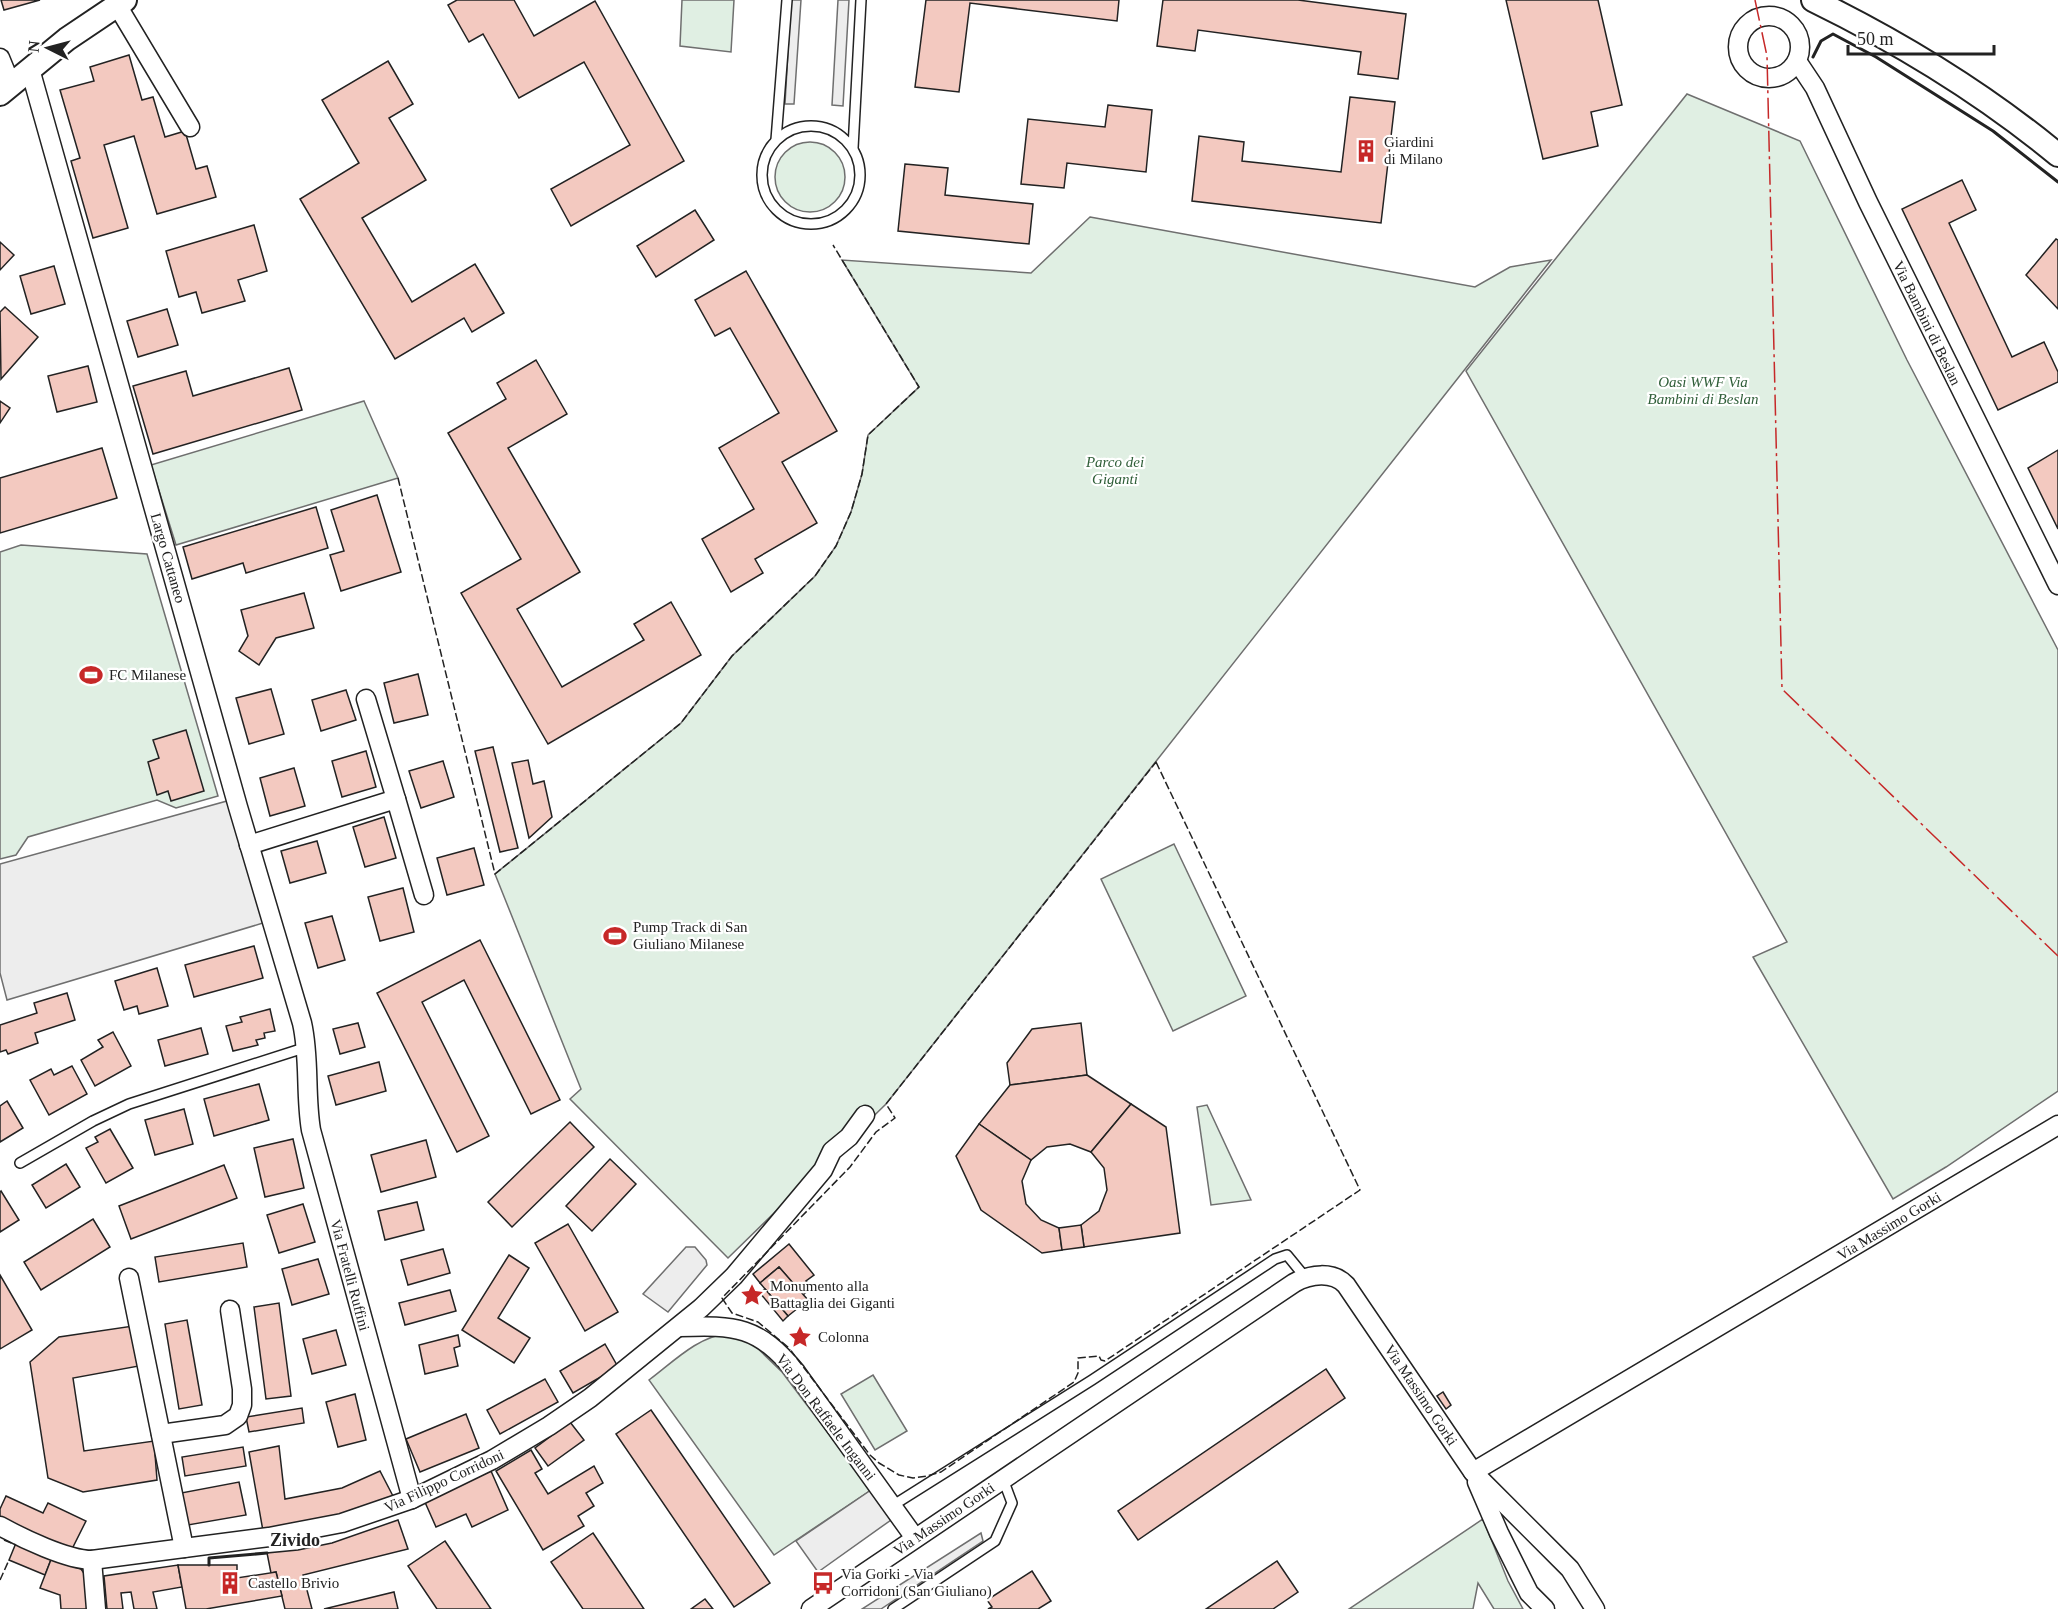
<svg xmlns="http://www.w3.org/2000/svg" width="2058" height="1609" font-family="'Times New Roman',serif">
<style>
.green{fill:#e0efe3;stroke:#6f6f6f;stroke-width:1.5}
.parking{fill:#ededed;stroke:#6f6f6f;stroke-width:1.5}
.building{fill:#f3c9c0;stroke:#222;stroke-width:1.5}
.lines{fill:none;stroke-linecap:round;stroke-linejoin:round}
.service-casing{stroke:#222;stroke-width:12}
.minor-casing{stroke:#222;stroke-width:21}
.tertiary-casing{stroke:#222;stroke-width:26}
.service{stroke:#fff;stroke-width:9}
.minor{stroke:#fff;stroke-width:18}
.tertiary{stroke:#fff;stroke-width:22}
.fence{stroke:#222;stroke-width:1.5;stroke-dasharray:8 3;stroke-linecap:butt}
.wall{stroke:#222;stroke-width:3}
.power{stroke:#c62828;stroke-width:1.5;stroke-dasharray:21 4.5 3 4.5;stroke-linecap:butt}
.labels{text-anchor:middle;stroke-width:4.5;stroke-linejoin:round;paint-order:stroke}
.poi-label{font-size:15px;fill:#222;stroke:#fff;text-anchor:start}
.street-label{font-size:15px;fill:#222;stroke:#fff}
.park-label{font-size:15px;font-style:italic;fill:#2f5e38;stroke:#fff}
.quarter-label{font-size:18px;font-weight:bold;fill:#222;stroke:#fff}
</style>
<rect width="100%" height="100%" fill="#fff"/>
<g class="green">
<path d="M682,0H734L731,52L680,46Z"/>
<path d="M1687,94L1800,141L1907,360L2058,650V1091L1946,1167L1893,1199L1753,957L1787,942L1466,371Z"/>
<circle cx="810" cy="177" r="35"/>
<path d="M1090,217L1475,287L1510,267L1551,260L886,1104L728,1258L570,1099L581,1089L495,874L681,723L732,656L815,576L836,546L851,512L862,474L868,435L919,387L842,260L1031,273Z"/>
<path d="M364,401L398,478L176,545L151,465Z"/>
<path d="M21,545L147,554L218,796L176,808L157,800L28,837L16,855L0,859V552Z"/>
<path d="M1174,844L1246,996L1173,1031L1101,879Z"/>
<path d="M1207,1105L1251,1200L1211,1205L1197,1107Z"/>
<path d="M727,1334L751,1342L782,1372L871,1490L774,1555L649,1380C672,1363 698,1336 727,1334Z"/>
<path d="M873,1375L907,1431L875,1450L841,1394Z"/>
<path d="M1483,1519L1508,1581L1523,1609H1494L1478,1583L1473,1609H1349Z"/>
</g>
<g class="parking">
<path d="M791,0H801L794,104H785Z"/>
<path d="M838,0H849L843,106L832,105Z"/>
<path d="M227,801L263,923L7,1000L0,973V864Z"/>
<path d="M686,1247H695L706,1260L707,1265L668,1312L643,1294Z"/>
<path d="M871,1490L891,1520L818,1572L796,1541Z"/>
<path d="M981,1533L983,1541L881,1609H862Z"/>
</g>
<g class="building">
<path d="M1,0H40L4,10Z"/>
<path d="M457,0H514L534,36L595,1L684,161L571,226L551,189L630,145L584,62L519,98L483,34L469,42L448,5Z"/>
<path d="M926,0H1119L1117,21L970,3L959,92L915,87Z"/>
<path d="M1163,0H1298L1406,14L1398,79L1358,74L1361,52L1198,30L1195,51L1157,46Z"/>
<path d="M1506,0H1598L1622,105L1591,112L1598,146L1543,159Z"/>
<path d="M129,55L142,100L153,97L165,137L185,131L196,169L207,166L216,197L157,214L134,136L104,145L128,228L93,238L71,161L80,158L60,90L94,81L90,67Z"/>
<path d="M388,61L413,104L389,118L426,180L362,218L412,302L475,264L504,313L472,332L464,318L395,359L300,199L359,163L322,100Z"/>
<path d="M1350,97L1395,102L1381,223L1192,201L1199,136L1244,142L1242,161L1341,172Z"/>
<path d="M1108,105L1152,110L1146,172L1067,163L1064,188L1021,184L1028,119L1105,127Z"/>
<path d="M905,164L948,168L945,195L1033,204L1029,244L898,231Z"/>
<path d="M1962,180L1976,210L1949,223L2012,357L2044,342L2058,372V382L1998,410L1902,209Z"/>
<path d="M695,210L714,240L656,277L637,246Z"/>
<path d="M254,225L267,271L238,280L245,301L202,313L196,292L179,297L166,251Z"/>
<path d="M2056,239L2058,240V309L2026,275Z"/>
<path d="M0,242L14,255L0,270Z"/>
<path d="M54,266L65,304L31,314L20,276Z"/>
<path d="M746,271L837,431L782,462L817,523L755,559L763,573L731,592L702,539L754,509L719,448L779,413L730,328L715,336L695,300Z"/>
<path d="M5,307L38,337L1,379L0,312Z"/>
<path d="M167,309L178,345L138,357L127,321Z"/>
<path d="M536,360L567,414L508,448L580,572L517,609L562,687L644,640L634,624L671,602L701,655L548,744L461,593L521,559L448,433L506,399L497,383Z"/>
<path d="M88,366L97,402L57,412L48,376Z"/>
<path d="M289,368L302,410L153,454L133,386L186,371L193,396Z"/>
<path d="M0,401L10,408L0,423Z"/>
<path d="M102,448L117,498L0,533V478Z"/>
<path d="M2058,450V529L2028,468Z"/>
<path d="M377,495L401,572L341,591L330,555L344,551L331,510Z"/>
<path d="M316,507L328,548L246,573L243,563L192,579L183,547Z"/>
<path d="M304,593L314,628L276,638L259,665L239,651L248,636L241,610Z"/>
<path d="M418,674L428,715L394,723L384,683Z"/>
<path d="M271,689L284,734L249,744L236,698Z"/>
<path d="M346,690L356,720L321,731L312,700Z"/>
<path d="M186,730L204,791L171,801L168,791L157,795L148,762L159,758L153,740Z"/>
<path d="M493,747L518,848L500,852L475,751Z"/>
<path d="M366,751L376,787L342,797L332,761Z"/>
<path d="M528,760L533,784L544,781L552,817L529,838L512,763Z"/>
<path d="M443,761L454,797L421,808L409,771Z"/>
<path d="M294,768L305,806L270,816L260,778Z"/>
<path d="M384,817L396,858L365,867L353,827Z"/>
<path d="M317,841L326,873L290,883L281,851Z"/>
<path d="M474,848L484,885L447,895L437,858Z"/>
<path d="M403,888L414,932L380,941L368,897Z"/>
<path d="M332,916L345,960L318,968L305,923Z"/>
<path d="M480,940L560,1100L531,1114L464,980L422,1002L489,1136L457,1152L377,993Z"/>
<path d="M254,946L263,978L194,997L185,965Z"/>
<path d="M157,968L168,1006L139,1014L137,1006L124,1010L115,981Z"/>
<path d="M67,993L75,1020L35,1033L38,1043L8,1054L6,1050L0,1052V1025L37,1013L34,1003Z"/>
<path d="M270,1009L275,1031L264,1033L265,1038L256,1040L258,1045L233,1051L226,1026L242,1022L240,1017Z"/>
<path d="M358,1023L365,1047L340,1054L333,1029Z"/>
<path d="M1081,1023L1087,1075L1010,1085L1007,1063L1032,1029Z"/>
<path d="M201,1028L208,1054L165,1066L158,1040Z"/>
<path d="M113,1032L131,1066L95,1086L81,1060L103,1047L98,1040Z"/>
<path d="M379,1062L386,1091L336,1105L328,1076Z"/>
<path d="M72,1066L87,1094L49,1115L30,1080L51,1069L54,1075Z"/>
<path d="M1087,1075L1131,1104L1091,1152L1070,1144L1047,1147L1031,1160L979,1124L1010,1085Z"/>
<path d="M259,1084L269,1120L214,1136L204,1099Z"/>
<path d="M7,1101L23,1128L0,1142V1106Z"/>
<path d="M1131,1104L1166,1127L1180,1233L1084,1247L1081,1225L1099,1211L1107,1190L1104,1168L1091,1152Z"/>
<path d="M184,1109L193,1144L155,1155L145,1120Z"/>
<path d="M570,1122L594,1147L512,1227L488,1202Z"/>
<path d="M979,1124L1031,1160L1022,1181L1026,1204L1041,1220L1059,1228L1062,1250L1042,1253L981,1210L956,1156Z"/>
<path d="M110,1129L133,1168L106,1183L86,1148L98,1142L95,1137Z"/>
<path d="M293,1139L304,1188L265,1197L254,1148Z"/>
<path d="M426,1140L436,1177L381,1192L371,1155Z"/>
<path d="M610,1159L636,1184L592,1231L566,1206Z"/>
<path d="M66,1164L80,1187L46,1208L32,1185Z"/>
<path d="M224,1165L237,1198L131,1239L119,1206Z"/>
<path d="M1,1191L19,1220L0,1232V1192Z"/>
<path d="M417,1202L424,1230L385,1240L378,1211Z"/>
<path d="M303,1204L315,1242L279,1253L267,1215Z"/>
<path d="M93,1219L110,1247L41,1290L24,1262Z"/>
<path d="M568,1224L618,1312L585,1331L535,1243Z"/>
<path d="M1081,1225L1084,1247L1062,1250L1059,1228Z"/>
<path d="M243,1243L247,1267L159,1282L155,1257Z"/>
<path d="M789,1244L814,1275L806,1281L811,1288L803,1295L779,1267L760,1283L753,1274Z"/>
<path d="M443,1249L450,1273L408,1285L401,1260Z"/>
<path d="M509,1255L529,1268L498,1318L530,1338L514,1363L462,1330Z"/>
<path d="M318,1259L329,1294L292,1305L282,1269Z"/>
<path d="M779,1267L808,1300L788,1316L760,1283Z"/>
<path d="M0,1275L32,1330L0,1349Z"/>
<path d="M765,1289L788,1316L783,1321L760,1293Z"/>
<path d="M450,1290L456,1311L405,1325L399,1303Z"/>
<path d="M279,1303L291,1396L266,1399L254,1307Z"/>
<path d="M187,1320L202,1405L179,1409L165,1324Z"/>
<path d="M133,1326L139,1366L73,1378L84,1451L154,1441L157,1480L83,1492L48,1478L30,1362L59,1337Z"/>
<path d="M336,1330L346,1365L312,1374L303,1339Z"/>
<path d="M458,1335L460,1346L454,1348L458,1366L425,1374L419,1345Z"/>
<path d="M605,1344L618,1367L573,1393L560,1371Z"/>
<path d="M1326,1369L1345,1398L1138,1540L1118,1511Z"/>
<path d="M545,1379L558,1402L500,1434L487,1410Z"/>
<path d="M1443,1392L1451,1405L1446,1409L1437,1396Z"/>
<path d="M355,1394L366,1440L338,1447L326,1402Z"/>
<path d="M302,1408L304,1423L249,1432L246,1417Z"/>
<path d="M651,1410L770,1583L734,1607L616,1434Z"/>
<path d="M466,1414L479,1448L420,1472L406,1439Z"/>
<path d="M570,1422L584,1440L548,1466L535,1448Z"/>
<path d="M279,1446L285,1499L342,1488L380,1471L394,1498L345,1516L263,1531L249,1452Z"/>
<path d="M243,1447L246,1466L185,1476L182,1457Z"/>
<path d="M531,1450L542,1469L535,1473L548,1494L594,1466L603,1483L586,1493L594,1506L578,1516L584,1526L543,1550L496,1471Z"/>
<path d="M491,1471L508,1510L472,1527L466,1514L436,1527L424,1500Z"/>
<path d="M239,1482L246,1515L188,1525L181,1493Z"/>
<path d="M6,1496L43,1513L48,1503L86,1521L71,1551L0,1518V1509Z"/>
<path d="M398,1520L408,1549L303,1575L312,1609H285L276,1572L271,1573L267,1553L298,1550L332,1543Z"/>
<path d="M593,1533L644,1609H583L551,1562Z"/>
<path d="M445,1541L491,1609H437L408,1566Z"/>
<path d="M16,1543L52,1557L45,1575L9,1560Z"/>
<path d="M52,1557L81,1569L86,1576L89,1609H61L60,1595L40,1588Z"/>
<path d="M1277,1561L1298,1592L1273,1609H1206Z"/>
<path d="M178,1565L182,1587L153,1592L157,1609H134L131,1592L121,1593L123,1609H107L104,1576Z"/>
<path d="M178,1565H237V1578L276,1572L282,1596L206,1609H186Z"/>
<path d="M1032,1571L1051,1601L1038,1609H988L992,1607L987,1600Z"/>
<path d="M394,1592L398,1609H324Z"/>
<path d="M705,1599L713,1609H691Z"/>
</g>
<g class="lines">
<g class="service-casing">
<g id="service">
<circle cx="811" cy="175" r="49"/>
<path d="M776,140L787,0"/>
<path d="M853,148L861,0"/>
<path d="M20,1163L93,1121L129,1104L307,1047"/>
<path d="M892,1506L1092,1380L1275,1259L1287,1255L1305,1277"/>
<path d="M893,1609L995,1541L1012,1503L1003,1479"/>
</g>
</g>
<g class="minor-casing">
<g id="minor">
<path d="M117,5L190,127"/>
<circle cx="1769" cy="47" r="31"/>
<path d="M0,58L11,85"/>
<path d="M1797,61L1815,88L1868,202L2058,585"/>
<path d="M30,69L238,807L302,1023C310,1058 305,1094 311,1130L412,1499"/>
<path d="M396,799L424,895"/>
<path d="M249,845L396,799L366,699"/>
<path d="M129,1278L184,1548"/>
<path d="M679,1327C736,1325 758,1326 796,1372L915,1538"/>
<path d="M161,1434L225,1425L238,1416L242,1405V1389L230,1310"/>
<path d="M1473,1472L1570,1569L1595,1609"/>
<path d="M1477,1482L1499,1533L1529,1593L1545,1609"/>
<path d="M0,1526C22,1538 67,1560 92,1560L269,1537L342,1523L412,1499L492,1460L549,1426L590,1398L701,1308L734,1276L823,1170L832,1151L849,1137L865,1115"/>
<path d="M92,1560L96,1609"/>
<path d="M811,1609L1294,1283C1310,1274 1333,1271 1346,1285L1473,1472L2058,1125"/>
</g>
</g>
<g class="tertiary-casing">
<g id="tertiary">
<path d="M1813,0C1901,43 1983,93 2058,155"/>
<path d="M0,94L67,39L125,0"/>
</g>
</g>
<use href="#service" class="service"/>
<use href="#minor" class="minor"/>
<use href="#tertiary" class="tertiary"/>
<g class="fence">
<path d="M398,478L495,874L681,723L732,656L815,576L836,546L851,512L862,474L868,435L919,387L833,245"/>
<path d="M1156,762L1360,1190L1105,1361L1101,1360L1099,1356L1078,1358V1373L1074,1382L941,1472L927,1476L913,1478L899,1475L879,1463L870,1455L789,1348L758,1322L732,1313L722,1298L850,1167L876,1132L895,1118L886,1104Z"/>
<path d="M4,1540L16,1545"/>
<path d="M0,1580L9,1560"/>
</g>
<g class="wall">
<path d="M1813,57L1821,41L1833,34L1876,57L1993,131L2058,182"/>
<path d="M209,1565V1558L267,1553"/>
</g>
<path class="power" d="M1755,0L1767,56L1782,689L2058,956"/>
</g>
<defs>
<g id="building-bare" transform="scale(1.8)"><path d="M-4-6H4V6H1V3H-1V6H-4ZM-2.5-4.3h1.7v1.8h-1.7ZM.8-4.3h1.7v1.8H.8ZM-2.5-1h1.7V.8h-1.7ZM.8-1h1.7V.8H.8Z" fill="#c62828" stroke="#fff" stroke-width="2.5" paint-order="stroke"/></g>
<g id="stadium-bare" transform="scale(1.8)"><path d="M0-5a6.5 5 0 1 0 0 10a6.5 5 0 1 0 0-10ZM-3.5-1.8h7v3.6h-7Z" fill="#c62828" stroke="#fff" stroke-width="2.5" paint-order="stroke"/></g>
<g id="sight-bare" transform="scale(1.8)"><path d="M0-6L1.8-2.2L6-1.7L2.9 1.2L3.7 5.4L0 3.3L-3.7 5.4L-2.9 1.2L-6-1.7L-1.8-2.2Z" fill="#c62828" stroke="#fff" stroke-width="2.5" paint-order="stroke"/></g>
<g id="bus-bare" transform="scale(1.8)"><path d="M-5-6H5V4H4V6H2V4H-2V6H-4V4H-5ZM-3.5-4V0h7V-4ZM-3.5 1.2v1.5H-2V1.2ZM2 1.2v1.5H3.5V1.2Z" fill="#c62828" stroke="#fff" stroke-width="2.5" paint-order="stroke"/></g>
</defs>
<g fill-rule="evenodd">
<use href="#building-bare" x="1366" y="151"/>
<use href="#stadium-bare" x="91" y="675"/>
<use href="#stadium-bare" x="615" y="936"/>
<use href="#sight-bare" x="752" y="1295"/>
<use href="#sight-bare" x="800" y="1337"/>
<use href="#building-bare" x="230" y="1583"/>
<use href="#bus-bare" x="823" y="1583"/>
</g>
<g class="labels">
<g class="poi-label">
<text x="1384" y="147">Giardini<tspan x="1384" dy="17">di Milano</tspan></text>
<text x="109" y="680">FC Milanese</text>
<text x="633" y="932">Pump Track di San<tspan x="633" dy="17">Giuliano Milanese</tspan></text>
<text x="770" y="1291">Monumento alla<tspan x="770" dy="17">Battaglia dei Giganti</tspan></text>
<text x="818" y="1342">Colonna</text>
<text x="841" y="1579">Via Gorki - Via<tspan x="841" dy="17">Corridoni (San Giuliano)</tspan></text>
<text x="248" y="1588">Castello Brivio</text>
</g>
<g class="street-label">
<text transform="translate(1927 323) rotate(64)" y="5">Via Bambini di Beslan</text>
<text transform="translate(168 558) rotate(74)" y="5">Largo Cattaneo</text>
<text transform="translate(1889 1226) rotate(-31)" y="5">Via Massimo Gorki</text>
<text transform="translate(350 1275) rotate(75)" y="5">Via Fratelli Ruffini</text>
<text transform="translate(1421 1395) rotate(56)" y="5">Via Massimo Gorki</text>
<text transform="translate(826 1417) rotate(53)" y="5">Via Don Raffaele Inganni</text>
<text transform="translate(444 1481) rotate(-25)" y="5">Via Filippo Corridoni</text>
<text transform="translate(944 1519) rotate(-34)" y="5">Via Massimo Gorki</text>
</g>
<g class="park-label">
<text x="1703" y="387">Oasi WWF Via<tspan x="1703" dy="17">Bambini di Beslan</tspan></text>
<text x="1115" y="467">Parco dei<tspan x="1115" dy="17">Giganti</tspan></text>
</g>
<g class="quarter-label">
<text x="295" y="1546">Zivido</text>
</g>
</g>
<g transform="translate(48 48) rotate(276)" stroke="#ffffff" stroke-width="4.5" paint-order="stroke">
<path d="M0-4.5L10 22L0 15L-10 22Z" fill="#222222"/>
<text y="-9" font-size="16" font-weight="bold" text-anchor="middle" fill="#222222">N</text>
</g>
<path d="M1848 45v9h146v-9" fill="none" stroke="#222222" stroke-width="3"/>
<text x="1857" y="45" font-size="18" fill="#222222" stroke="#ffffff" stroke-width="4.5" paint-order="stroke">50 m</text>
</svg>
